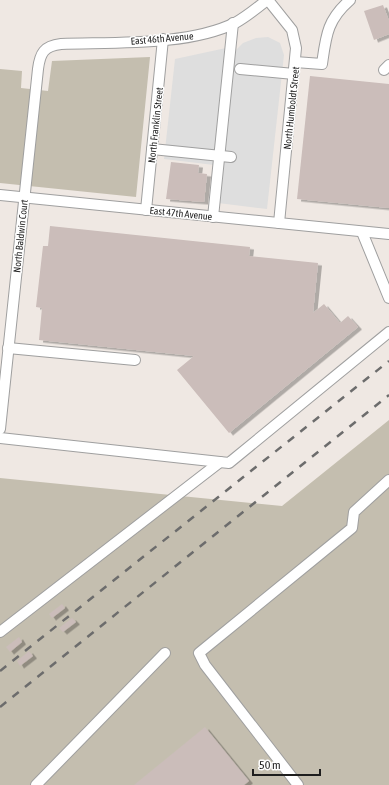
<svg xmlns="http://www.w3.org/2000/svg" width="389" height="785" font-family="'Asap Condensed',sans-serif">
<style>
.construction{fill:#c4beaf}
.parking{fill:#dedede}
.building{fill:#cbbdba;filter:url(#shadow)}
.lines{fill:none;stroke-linecap:round;stroke-linejoin:round}
.minor-casing{stroke:#9f9f9f;stroke-width:12}
.minor{stroke:#fff;stroke-width:10}
.rail{stroke:#6c6c6c;stroke-width:2.5;stroke-dasharray:8 8;stroke-linecap:butt}
.labels{text-anchor:middle;stroke-width:3;stroke-linejoin:round;paint-order:stroke}
.street-label{font-size:10px;fill:#1e1e1e;stroke:#fff}
</style>
<defs>
<filter id="shadow"><feDropShadow dx="4" dy="2.5" stdDeviation="0" flood-color="#0004"/></filter>
</defs>
<rect width="100%" height="100%" fill="#efe8e3"/>
<g class="construction">
<path d="M150,57L136,197L0,183V69L22,71L21,88L48,91L52,61Z"/>
<path d="M389,420V785H0V478L282,506Z"/>
</g>
<g class="parking">
<path d="M268,37L280,43L284,55L267,209L218,203L236,50L243,43L256,38Z"/>
<path d="M226,48L214,165L164,159L175,59Z"/>
</g>
<g class="building">
<path d="M383,5L389,21V34L374,40L364,11Z"/>
<path d="M310,76L389,84V208L297,199Z"/>
<path d="M171,162L199,165L198,173L207,174L204,202L166,199Z"/>
<path d="M50,226L250,247L249,256L318,263L313,313L324,304L340,323L348,316L358,327L229,433L177,370L194,356L39,340L42,308L36,307L43,246H48Z"/>
<path d="M62,604L65,608L52,618L49,614Z"/>
<path d="M72,618L76,622L63,632L59,628Z"/>
<path d="M19,637L22,642L10,652L6,647Z"/>
<path d="M29,651L33,656L20,666L17,661Z"/>
<path d="M205,727L249,781L244,785H134Z"/>
</g>
<g class="lines">
<g class="minor-casing">
<g id="minor">
<path d="M268,0L292,30L296,48L279,223"/>
<path d="M295,62L322,64C326,36 327,20 350,0"/>
<path d="M240,69L294,74"/>
<path d="M384,70L389,65"/>
<path d="M152,149L231,157"/>
<path d="M0,195L389,234"/>
<path d="M146,210L163,39"/>
<path d="M213,217L233,23"/>
<path d="M362,232L389,298"/>
<path d="M8,348L135,360"/>
<path d="M0,429L38,69C40,53 44,46 61,44C113,42 188,46 235,23C246,17 257,8 267,0"/>
<path d="M0,438L229,463L389,332"/>
<path d="M0,632L220,462"/>
<path d="M36,785L165,653"/>
<path d="M298,785L205,665L199,653L352,528L354,512L389,480"/>
</g>
</g>
<use href="#minor" class="minor"/>
<g class="rail">
<path d="M0,671L389,361"/>
<path d="M0,707L389,395"/>
</g>
</g>
<g class="labels">
<g class="street-label">
<text transform="translate(162 38) rotate(-5)" y="4">East 46th Avenue</text>
<text transform="translate(291 108) rotate(-84)" y="4">North Humboldt Street</text>
<text transform="translate(155 125) rotate(-84)" y="4">North Franklin Street</text>
<text transform="translate(181 213) rotate(6)" y="4">East 47th Avenue</text>
<text transform="translate(20 236) rotate(-84)" y="4">North Baldwin Court</text>
</g>
</g>
<path d="M253 769v6h67v-6" fill="none" stroke="#1e1e1e" stroke-width="2"/>
<text x="259" y="769" font-size="12" fill="#1e1e1e" stroke="#ffffff" stroke-width="3" paint-order="stroke">50 m</text>
</svg>
